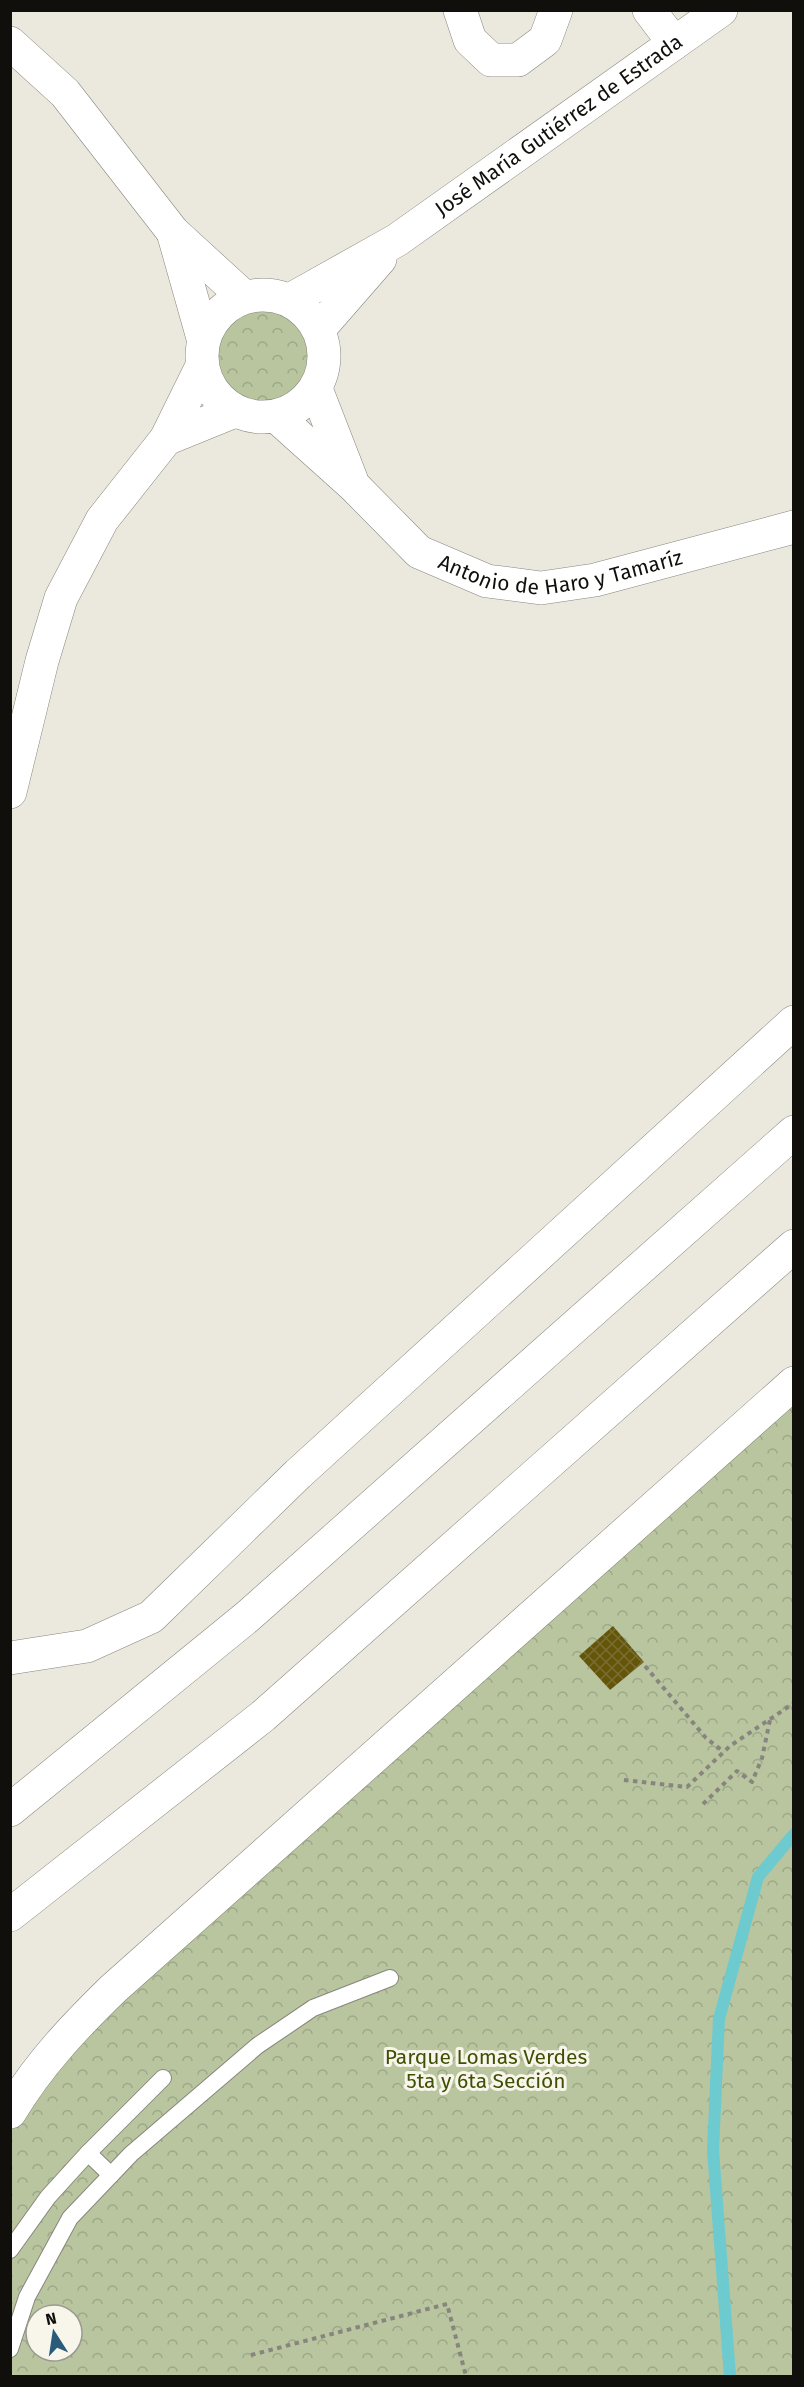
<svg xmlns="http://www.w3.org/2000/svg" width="804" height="2387" font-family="'Fira Sans',sans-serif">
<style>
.park{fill:url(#park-crowns);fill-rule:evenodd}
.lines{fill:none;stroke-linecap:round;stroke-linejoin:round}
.stream{stroke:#6dcacf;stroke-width:12}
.building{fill:url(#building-cross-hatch)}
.service-casing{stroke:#88867c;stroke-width:18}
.minor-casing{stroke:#88867c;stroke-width:34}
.tertiary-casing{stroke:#88867c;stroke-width:34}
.motorway-casing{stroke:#88867c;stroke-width:34}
.path{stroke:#87857e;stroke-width:4;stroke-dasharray:4.5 4.5;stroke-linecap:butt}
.service{stroke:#fff;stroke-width:16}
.minor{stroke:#fff;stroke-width:33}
.tertiary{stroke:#fff;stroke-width:33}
.motorway{stroke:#fff;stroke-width:33}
.labels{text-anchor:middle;stroke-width:6;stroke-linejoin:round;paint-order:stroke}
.street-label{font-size:21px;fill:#100f0c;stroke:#f8f6eb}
.park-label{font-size:21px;fill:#3f5004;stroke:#f8f6eb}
</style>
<defs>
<pattern id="park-crowns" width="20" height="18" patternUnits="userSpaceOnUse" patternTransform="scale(1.5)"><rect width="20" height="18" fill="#b8c59f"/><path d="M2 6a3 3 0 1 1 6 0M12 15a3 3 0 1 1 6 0" fill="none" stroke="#9da888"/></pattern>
<pattern id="building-cross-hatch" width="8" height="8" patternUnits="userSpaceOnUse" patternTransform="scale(1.5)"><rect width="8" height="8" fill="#645508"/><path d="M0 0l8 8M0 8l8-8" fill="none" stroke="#796e34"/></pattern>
</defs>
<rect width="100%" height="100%" fill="#ebe8de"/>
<g class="park">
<circle cx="263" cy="356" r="61"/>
<path d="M793,1385V2376H11V2116L59,2045ZM36,2315H72V2351H36Z"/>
</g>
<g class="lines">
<path class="stream" d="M730,2376L713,2150L719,2019L758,1877L794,1834"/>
</g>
<path class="building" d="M613,1626L644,1662L610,1690L579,1656Z"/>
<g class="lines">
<g class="service-casing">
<g id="service">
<path d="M88,2153L111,2175"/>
<path d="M10,2250L48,2197L88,2153L163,2078"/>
<path d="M10,2349L27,2297L70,2218L131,2154L257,2046L313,2008L390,1978"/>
</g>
</g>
<g class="minor-casing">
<g id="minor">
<path d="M460,10L470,40L491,60H518L545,40L556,10"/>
<path d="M649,10L674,43"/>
<path d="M10,43L65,93L173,232L244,297"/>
<path d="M173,232L203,338"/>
<path id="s1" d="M290,300L397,240L721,10"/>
<path d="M319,329L380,259"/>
</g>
</g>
<g class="tertiary-casing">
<g id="tertiary">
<circle cx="263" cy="356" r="61"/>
<path d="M316,389L351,479"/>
<path id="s2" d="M276,416L354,486L419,552L487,581L541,588L595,580L794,527"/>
<path d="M166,439L235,411"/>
<path d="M10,792L42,661L61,598L102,520L166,439L202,366"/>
</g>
</g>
<g class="motorway-casing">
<g id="motorway">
<path d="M10,1658L87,1646L151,1617L298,1474L794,1022"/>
<path d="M10,1810L247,1617L794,1132"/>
<path d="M10,1915L263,1716L794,1246"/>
<path d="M10,2112C38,2065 74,2027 113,1989L794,1383"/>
</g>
</g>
<g class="path">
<path d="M645,1666L706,1738L724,1752"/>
<path d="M624,1780L687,1787L730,1746L794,1703"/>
<path d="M703,1804L737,1771L752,1782L762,1758L770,1720"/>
<path d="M251,2355L447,2304L466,2376"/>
</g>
<use href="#service" class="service"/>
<use href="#minor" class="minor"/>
<use href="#tertiary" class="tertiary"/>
<use href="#motorway" class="motorway"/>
</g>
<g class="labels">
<g class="street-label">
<text dy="7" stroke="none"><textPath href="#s1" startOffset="321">José María Gutiérrez de Estrada</textPath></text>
<text dy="7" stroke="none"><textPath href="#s2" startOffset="345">Antonio de Haro y Tamaríz</textPath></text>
</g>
<g class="park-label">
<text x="486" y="2064">Parque Lomas Verdes<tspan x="486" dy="24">5ta y 6ta Sección</tspan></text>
</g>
</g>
<rect width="804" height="2387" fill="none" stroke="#100f0c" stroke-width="24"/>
<g transform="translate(54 2333) rotate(348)"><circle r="28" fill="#f8f6eb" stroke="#9b9a92" stroke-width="1.5"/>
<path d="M0-4.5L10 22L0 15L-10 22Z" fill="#2b5b7a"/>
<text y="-9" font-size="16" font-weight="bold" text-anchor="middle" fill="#100f0c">N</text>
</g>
</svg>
